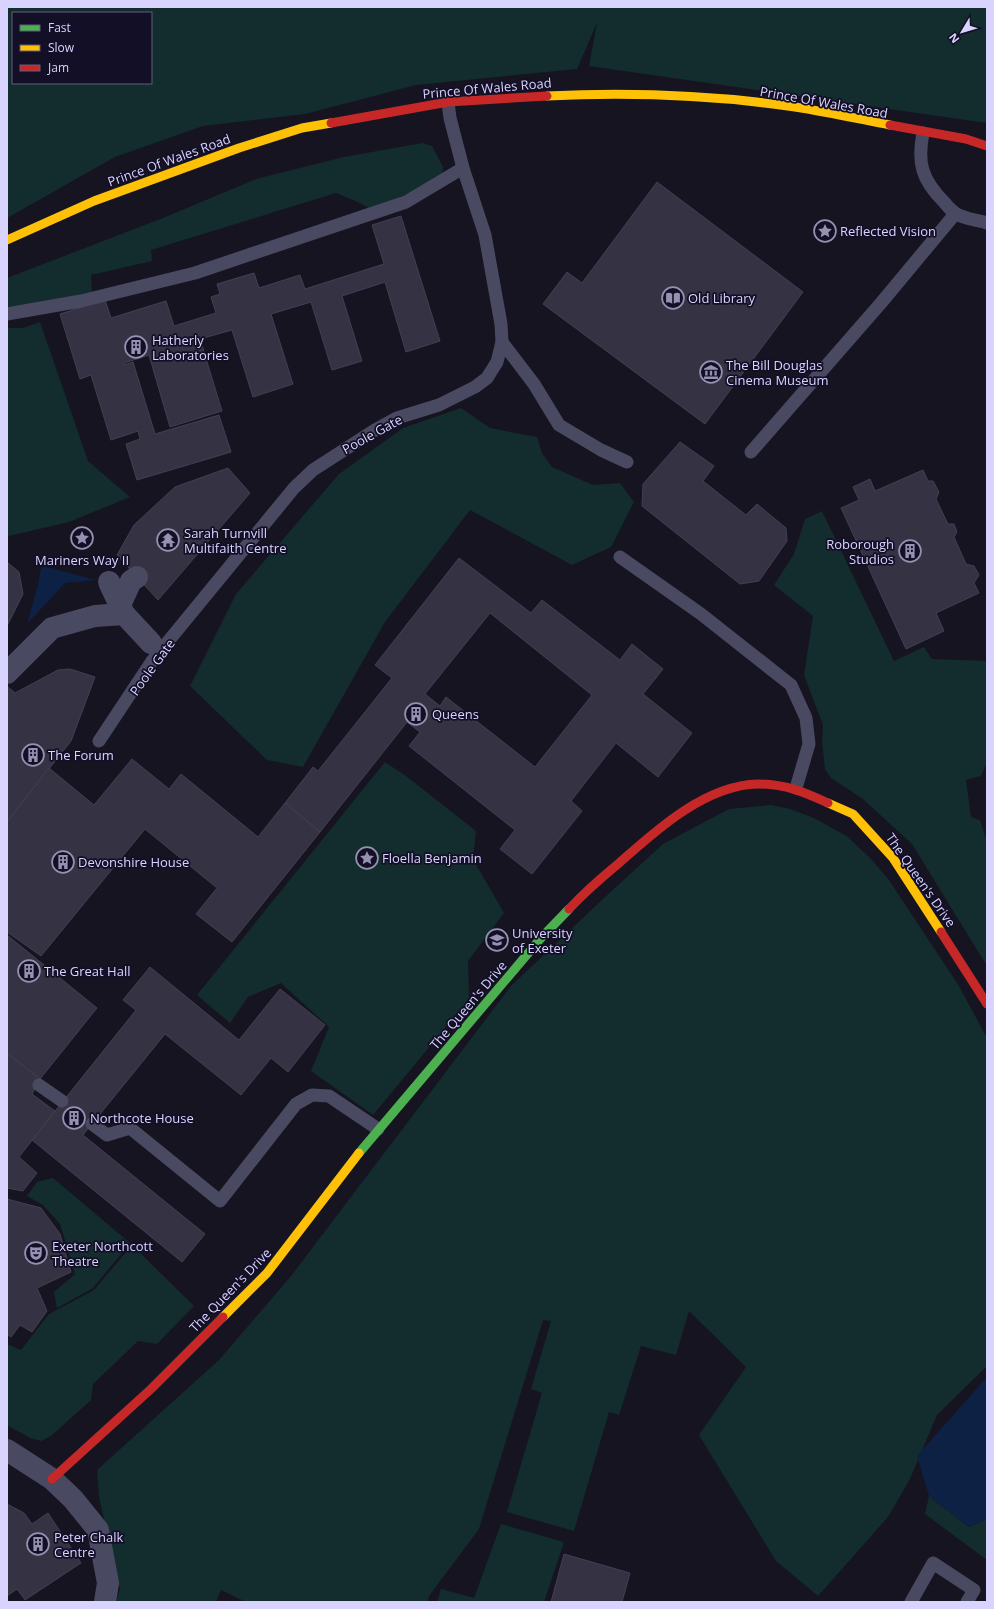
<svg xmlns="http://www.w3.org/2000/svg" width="994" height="1609" font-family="'Open Sans',sans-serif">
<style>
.green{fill:#132c2d;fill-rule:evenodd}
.water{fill:#0d2144}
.building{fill:#343243;stroke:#433f54;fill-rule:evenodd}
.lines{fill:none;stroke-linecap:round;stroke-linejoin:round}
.lane{stroke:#4a4962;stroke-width:13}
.street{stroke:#4a4962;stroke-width:22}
.fast{stroke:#4caf50;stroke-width:9}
.slow{stroke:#ffc107;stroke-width:9}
.jam{stroke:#c62828;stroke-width:9}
.labels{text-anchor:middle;stroke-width:3.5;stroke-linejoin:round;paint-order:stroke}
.street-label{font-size:13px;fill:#d9d4ff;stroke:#130f26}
.poi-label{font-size:13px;fill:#d9d4ff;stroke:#130f26;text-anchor:start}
</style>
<rect width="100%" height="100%" fill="#161421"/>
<g class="green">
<path d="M7,7H987V123L589,66L597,23L577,69L416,85L305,114L203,126L115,157L7,218ZM13,13H151V83H13Z"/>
<path d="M422,143L432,146L443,167L442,180L370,209L360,203L336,193L151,250L152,261L91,275L92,293L7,308V278L163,218L256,179L344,157Z"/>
<path d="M40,322L88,461L130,497L69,522L9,536L7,535V328H23Z"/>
<path d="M461,408L490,428L537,437L542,453L552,467L593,485L620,483L634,502L611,547L572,565L470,510L385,622L303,767L267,760L190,686L236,594L339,474L403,428Z"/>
<path d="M822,511L894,661L924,647L932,659L987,661V762L981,776L966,780L971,817L980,820L987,842V966L912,844L863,799L831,778L825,769L822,742L823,725L804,675L813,616L774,585L794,554L805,519Z"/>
<path d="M385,762L406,776L476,831L473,859L504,913L468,961L469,999L373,1115L311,1071L329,1027L281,983L248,997L230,1023L197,995Z"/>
<path d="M771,805L790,809L814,818L848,837L871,859L889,880L959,986L987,1038V1366L937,1415L910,1479L888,1517L818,1596L776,1561L699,1435L746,1367L689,1311L676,1355L641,1346L619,1415L609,1412L574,1531L507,1512L542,1393L531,1389L551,1321L543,1320L479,1529L429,1596L428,1602H246L221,1590L216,1602H116L120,1589L99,1497L97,1470L219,1360L291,1276L511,986L605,897L663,844L729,809Z"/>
<path d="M53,1178L130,1243L93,1288L57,1308L54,1292L75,1274L60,1224L43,1205L27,1196L37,1182Z"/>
<path d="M132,1245L194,1306L157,1344L138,1341L93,1384L91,1400L51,1436L41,1441L30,1438L7,1425V1344L21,1350L49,1314L94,1290Z"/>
<path d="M929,1496L969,1527L987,1519V1560L925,1514Z"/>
<path d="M501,1524L564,1542L544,1602H437L441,1589L474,1598Z"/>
</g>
<g class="water">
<path d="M46,567L96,580L65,583L27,624L38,585L41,568Z"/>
<path d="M987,1377V1519L969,1527L929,1496L917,1456Z"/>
</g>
<g class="building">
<path d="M657,182L803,292L705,424L543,304L567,272L582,283Z"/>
<path d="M401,216L440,341L406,352L385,282L342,296L362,361L332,370L311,302L271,314L293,384L253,397L232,330L200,339L222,411L170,427L149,355L124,363V365L133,362L155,434L219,415L231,452L137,480L126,444L140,439L138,431L111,440L91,375L80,379L60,314L105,300L111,318L166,301L174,326L216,313L211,297L220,294L217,284L254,273L259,288L300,275L305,289L384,264L372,225Z"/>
<path d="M680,442L714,466L703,481L746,515L757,504L786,528L787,541L759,581L740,584L642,506L643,484Z"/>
<path d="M228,468L250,493L158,600L117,555L134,525L175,487Z"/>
<path d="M923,470L928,481H933L939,492L936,499L948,524H954L957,532L954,537L966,564L974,566L979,575L974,583L979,593L936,613L944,631L906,649L841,508L859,500L853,487L870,479L875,491Z"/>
<path d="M459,558L531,613L542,600L620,660L632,644L663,669L643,694L692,733L658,777L616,743L571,801L582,811L532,874L500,849L515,830L409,746L420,732L407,722L320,832L285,803L313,767L318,771L392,678L375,665ZM490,613L592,695L535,767L446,697L440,706L425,694Z"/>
<path d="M7,562L19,572L23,594L7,626Z"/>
<path d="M70,669L95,677L71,741L7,822V686L15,693L58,670Z"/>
<path d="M132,759L169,789L181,774L258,837L285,803L320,832L232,942L196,914L217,888L145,829L41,956L7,932V822L49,768L94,805Z"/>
<path d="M7,935L97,1008L40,1079L7,1053Z"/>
<path d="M150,967L239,1040L280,989L325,1025L288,1072L271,1058L241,1095L165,1034L83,1135L205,1234L182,1262L32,1140L136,1010L123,1000Z"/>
<path d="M7,1053L40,1079L32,1094L55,1111L19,1157L37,1173L23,1191L7,1188Z"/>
<path d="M7,1199L41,1208L60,1234L71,1272L37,1288L47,1311L32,1332L20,1325L11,1337L7,1334Z"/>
<path d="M7,1504L24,1513L32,1524L48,1513L81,1563L25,1600L17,1589L7,1596Z"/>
<path d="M564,1554L630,1573L622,1602H551Z"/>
</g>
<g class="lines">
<g class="lane">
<path d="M923,133C917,163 922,180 944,202C947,206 951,210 955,213C963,219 978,220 987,223"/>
<path d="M7,314L81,301L195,273L406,202L463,168"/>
<path d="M502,342L534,384L559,425L601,450L627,462"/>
<path d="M751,452L881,303L955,214"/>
<path d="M620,557L701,614L791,685L806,718L809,744L796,788"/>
<path d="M99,741L152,661L294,488L313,470L375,430L397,418L439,405L475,387L487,378L497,362L502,342L501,324L485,235L463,168L450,118L448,102"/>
<path d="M39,1085L62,1101"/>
<path d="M92,1124L107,1135L130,1128L220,1201L296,1104L312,1095L329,1096L378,1129"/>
<path d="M911,1602L933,1563L974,1590L967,1602"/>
</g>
<g class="street">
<path d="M109,582L124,614L151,643"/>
<path d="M120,605L131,581L137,577"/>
<path d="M7,673L52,628L95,616L124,614"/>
<path d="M7,1450L52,1479L73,1499L98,1530L108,1583L105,1602"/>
</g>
<path class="fast" d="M359,1153L541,938L569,909"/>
<g class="slow">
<path d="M547,96C630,92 713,95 795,107C827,112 859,119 890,125"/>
<path d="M7,240L94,201L239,148L302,128L331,123"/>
<path d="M828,803L853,814L893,858L941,932"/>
<path d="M223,1317L267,1273L359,1153"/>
</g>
<g class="jam">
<path d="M331,123L448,102L547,96"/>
<path d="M890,125L966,139L987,146"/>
<path d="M569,909C584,893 601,878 618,864C655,831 705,785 758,784C785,784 804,792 828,803"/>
<path d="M941,932L987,1004"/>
<path d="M52,1479L151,1389L223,1317"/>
</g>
</g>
<defs>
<g id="sight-ring" transform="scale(1.15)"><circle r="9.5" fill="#130f26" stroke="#9591b1" stroke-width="1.5"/><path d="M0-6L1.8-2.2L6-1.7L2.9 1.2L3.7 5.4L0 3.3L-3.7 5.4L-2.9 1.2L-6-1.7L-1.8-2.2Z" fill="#9591b1"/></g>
<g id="library-ring" transform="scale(1.15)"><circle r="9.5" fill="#130f26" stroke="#9591b1" stroke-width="1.5"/><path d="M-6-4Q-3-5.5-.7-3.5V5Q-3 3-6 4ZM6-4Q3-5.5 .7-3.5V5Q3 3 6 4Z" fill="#9591b1"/></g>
<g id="building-ring" transform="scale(1.15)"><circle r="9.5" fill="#130f26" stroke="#9591b1" stroke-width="1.5"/><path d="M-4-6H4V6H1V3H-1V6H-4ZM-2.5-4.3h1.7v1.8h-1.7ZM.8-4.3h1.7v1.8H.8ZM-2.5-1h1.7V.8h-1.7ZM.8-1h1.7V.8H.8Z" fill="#9591b1"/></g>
<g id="museum-ring" transform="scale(1.15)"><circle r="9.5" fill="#130f26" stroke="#9591b1" stroke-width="1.5"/><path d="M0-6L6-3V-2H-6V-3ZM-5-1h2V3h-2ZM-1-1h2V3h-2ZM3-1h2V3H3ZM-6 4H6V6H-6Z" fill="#9591b1"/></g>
<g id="temple-ring" transform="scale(1.15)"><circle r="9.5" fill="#130f26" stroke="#9591b1" stroke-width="1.5"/><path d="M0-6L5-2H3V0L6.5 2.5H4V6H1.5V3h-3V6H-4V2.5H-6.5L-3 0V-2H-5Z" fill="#9591b1"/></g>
<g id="university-ring" transform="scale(1.15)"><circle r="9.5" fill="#130f26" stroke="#9591b1" stroke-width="1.5"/><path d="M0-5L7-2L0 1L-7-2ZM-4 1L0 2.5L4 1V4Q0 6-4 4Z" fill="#9591b1"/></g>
<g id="theatre-ring" transform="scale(1.15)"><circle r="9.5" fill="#130f26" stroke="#9591b1" stroke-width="1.5"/><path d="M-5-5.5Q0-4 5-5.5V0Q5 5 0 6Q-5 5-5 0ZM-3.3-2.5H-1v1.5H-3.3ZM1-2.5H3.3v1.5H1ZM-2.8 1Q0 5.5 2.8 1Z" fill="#9591b1"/></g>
</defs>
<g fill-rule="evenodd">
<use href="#sight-ring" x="825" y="231"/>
<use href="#library-ring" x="673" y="298"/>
<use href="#building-ring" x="136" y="347"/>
<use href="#museum-ring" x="711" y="372"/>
<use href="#sight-ring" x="82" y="538"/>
<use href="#temple-ring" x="168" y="540"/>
<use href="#building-ring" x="910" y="551"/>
<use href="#building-ring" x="416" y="714"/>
<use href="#building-ring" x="33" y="755"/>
<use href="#sight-ring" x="367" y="858"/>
<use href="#building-ring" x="63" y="862"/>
<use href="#university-ring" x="497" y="940"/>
<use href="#building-ring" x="29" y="971"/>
<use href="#building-ring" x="74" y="1118"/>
<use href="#theatre-ring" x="36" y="1253"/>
<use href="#building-ring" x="38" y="1544"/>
</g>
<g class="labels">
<g class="street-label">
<text transform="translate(487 88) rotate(-5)" y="5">Prince Of Wales Road</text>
<text transform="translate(824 102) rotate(10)" y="5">Prince Of Wales Road</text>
<text transform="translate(169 160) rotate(-20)" y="5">Prince Of Wales Road</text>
<text transform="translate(372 434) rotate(-29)" y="5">Poole Gate</text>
<text transform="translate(152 667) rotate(-54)" y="5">Poole Gate</text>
<text transform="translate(921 880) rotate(55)" y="5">The Queen's Drive</text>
<text transform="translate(468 1005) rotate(-50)" y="5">The Queen's Drive</text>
<text transform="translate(230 1290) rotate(-46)" y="5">The Queen's Drive</text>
</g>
<g class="poi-label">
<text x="840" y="236">Reflected Vision</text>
<text x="688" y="303">Old Library</text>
<text x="152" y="345">Hatherly<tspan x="152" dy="15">Laboratories</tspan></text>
<text x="726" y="370">The Bill Douglas<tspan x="726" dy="15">Cinema Museum</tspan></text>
<text x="184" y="538">Sarah Turnvill<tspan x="184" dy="15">Multifaith Centre</tspan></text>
<text x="894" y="549" text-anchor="end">Roborough<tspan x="894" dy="15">Studios</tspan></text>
<text x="82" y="565" text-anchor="middle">Mariners Way II</text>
<text x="432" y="719">Queens</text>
<text x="48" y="760">The Forum</text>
<text x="382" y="863">Floella Benjamin</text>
<text x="78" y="867">Devonshire House</text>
<text x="512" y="938">University<tspan x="512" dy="15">of Exeter</tspan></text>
<text x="44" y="976">The Great Hall</text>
<text x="90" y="1123">Northcote House</text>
<text x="52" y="1251">Exeter Northcott<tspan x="52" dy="15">Theatre</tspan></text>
<text x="54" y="1542">Peter Chalk<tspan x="54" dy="15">Centre</tspan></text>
</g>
</g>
<rect width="994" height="1609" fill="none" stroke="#d9d4ff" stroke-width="16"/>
<rect x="12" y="12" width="140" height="72" fill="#130f26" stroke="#625e7d"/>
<rect x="20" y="25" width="20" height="6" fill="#4caf50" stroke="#625e7d"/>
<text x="48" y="32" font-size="12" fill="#d9d4ff">Fast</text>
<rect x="20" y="45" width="20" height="6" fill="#ffc107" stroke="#625e7d"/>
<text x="48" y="52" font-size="12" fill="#d9d4ff">Slow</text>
<rect x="20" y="65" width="20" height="6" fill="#c62828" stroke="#625e7d"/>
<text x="48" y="72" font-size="12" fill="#d9d4ff">Jam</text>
<g transform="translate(962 32) rotate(232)" stroke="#130f26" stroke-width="3" paint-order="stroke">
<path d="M0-3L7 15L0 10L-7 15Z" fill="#d9d4ff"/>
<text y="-6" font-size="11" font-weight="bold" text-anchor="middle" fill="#d9d4ff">N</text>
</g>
</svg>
